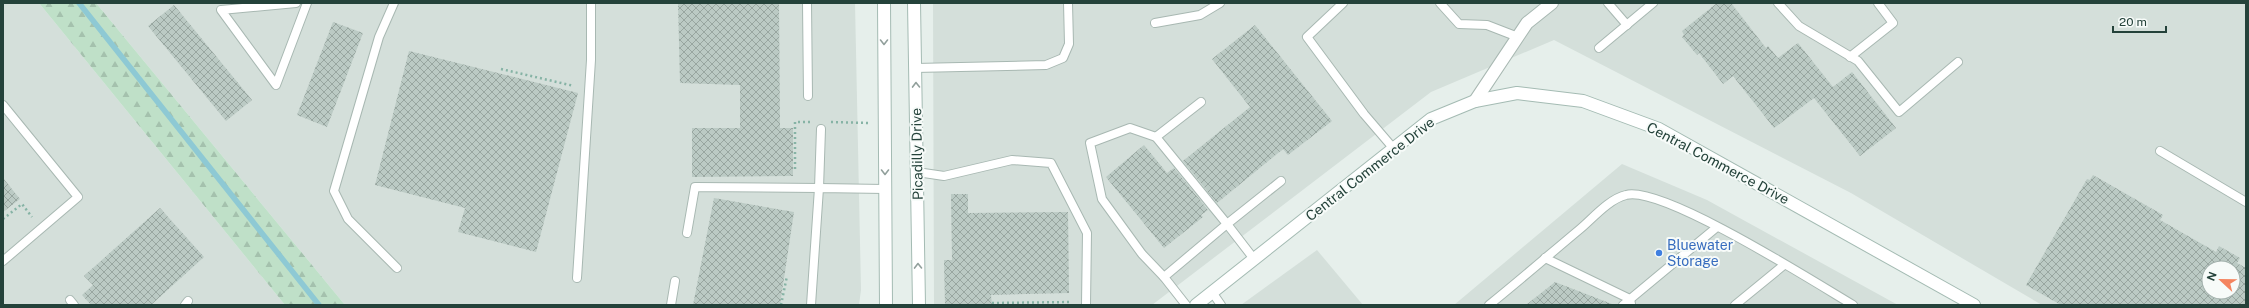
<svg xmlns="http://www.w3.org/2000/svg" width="2249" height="308" font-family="'Public Sans',sans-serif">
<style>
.built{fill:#d4dfda;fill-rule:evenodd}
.forest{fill:url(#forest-firs)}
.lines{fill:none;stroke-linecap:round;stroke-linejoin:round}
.stream{stroke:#8ec9d4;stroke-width:5.5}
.building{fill:url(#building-cross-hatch);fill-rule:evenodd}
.lane-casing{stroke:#a8b8b2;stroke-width:10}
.street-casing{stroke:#a8b8b2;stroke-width:14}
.secondary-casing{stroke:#a4bbb3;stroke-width:14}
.path{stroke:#86b3a5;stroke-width:2.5;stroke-dasharray:2 3;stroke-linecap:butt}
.lane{stroke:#fff;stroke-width:8}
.street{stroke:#fff;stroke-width:12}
.secondary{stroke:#fff;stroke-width:12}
.oneway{stroke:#92a09c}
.shop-dot{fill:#3f7fe0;stroke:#f7fbf9;stroke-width:1.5}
.labels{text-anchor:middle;stroke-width:4;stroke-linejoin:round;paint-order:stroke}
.street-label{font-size:14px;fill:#24423a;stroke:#f7fbf9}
.shop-label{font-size:14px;fill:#366cbe;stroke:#f7fbf9;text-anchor:start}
</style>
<defs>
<pattern id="forest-firs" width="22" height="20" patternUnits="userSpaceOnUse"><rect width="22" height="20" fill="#bfe0c8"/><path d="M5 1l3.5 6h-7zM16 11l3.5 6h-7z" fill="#a4c1ad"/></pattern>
<pattern id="building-cross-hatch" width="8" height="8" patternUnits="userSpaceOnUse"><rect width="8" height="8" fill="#bbcac4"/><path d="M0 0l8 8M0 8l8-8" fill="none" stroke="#98a6a0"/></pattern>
</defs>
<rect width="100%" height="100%" fill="#e6efeb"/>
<g class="built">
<path d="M3,3H39L285,305H3Z"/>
<path d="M96,3H855L861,290L859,305H345Z"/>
<path d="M933,3H2246V305H2042L1851,193L1554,40L1431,92L1152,305H934ZM2209,268H2233V292H2209Z"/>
<path d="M1622,164L1707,200L1898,305H1454Z"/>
<path d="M1317,250L1363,305H1241Z"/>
</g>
<path class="forest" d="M39,3H96L345,305H285Z"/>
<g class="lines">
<path class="stream" d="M79,3L319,305"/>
</g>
<g class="building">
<path d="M678,3H779L780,128H793V176L692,177V128H740V85L680,83Z"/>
<path d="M1717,3H1731L1766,48L1768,46L1778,58L1798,43L1833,87L1852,72L1896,128L1860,156L1814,98L1774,128L1733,76L1723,84L1699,53L1697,55L1682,37L1684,35L1682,31Z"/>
<path d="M174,5L252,100L226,121L148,26Z"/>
<path d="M333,22L363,33L327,127L297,115Z"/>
<path d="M1255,25L1332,121L1288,155L1283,149L1217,203L1183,161L1250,107L1212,59Z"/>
<path d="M409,51L578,93L536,252L458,232L465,208L375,185Z"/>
<path d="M1144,145L1167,173L1174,168L1208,210L1201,215L1203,217L1164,248L1106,177Z"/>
<path d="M2093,175L2163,215L2160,220L2216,252L2219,246L2240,258L2237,263L2246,268V305H2061L2026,285L2087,179L2090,180ZM2209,268H2233V292H2209Z"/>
<path d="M3,178L20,199L3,212Z"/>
<path d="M951,194H968V213L1068,212L1069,293L991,295L992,305H945L944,260H952Z"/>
<path d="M714,198L794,212L780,305H693Z"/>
<path d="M160,208L204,257L151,305H91L82,295L93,285L84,276Z"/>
<path d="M1555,282L1612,304L1611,305H1526Z"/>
</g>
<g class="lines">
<g class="lane-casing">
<g id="lane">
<path d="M296,3L221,10L276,85L307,3"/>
<path d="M394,3L379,37L334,191L348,219L397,268"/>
<path d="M807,3L808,96"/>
<path d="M1343,3L1307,37L1364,114L1394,149"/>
<path d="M1440,3L1459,24L1487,25L1518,37"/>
<path d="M1608,3L1627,25"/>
<path d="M1778,3L1799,26L1858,61L1899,112L1958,62"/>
<path d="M1155,23L1200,15L1220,3"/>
<path d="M1599,48L1653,3"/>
<path d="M1850,57L1893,23L1878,3"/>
<path d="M915,68L1046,65L1063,58L1069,44L1068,3"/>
<path d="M3,105L78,197L3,261"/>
<path d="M1156,137L1227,224L1164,277L1186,305"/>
<path d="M2160,151L2246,202"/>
<path d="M917,172L944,176L1012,160L1051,163L1087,233L1086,305"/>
<path d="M687,233L695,187L819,188L821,129"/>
<path d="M1545,258L1630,299L1631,304"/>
<path d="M1254,259L1227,224L1281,181"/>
<path d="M1164,277L1142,254L1102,199L1090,143L1130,128L1156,137L1201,102"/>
<path d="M577,278L591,60V3"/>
<path d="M1212,292L1221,305"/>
<path d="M70,300L74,305"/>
<path d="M185,305L188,301"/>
<path d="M671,305L675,281"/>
<path d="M811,305L819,188L885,189"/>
<path d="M1489,305C1520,280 1550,254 1580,229C1593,218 1609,199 1626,195C1662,185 1816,283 1853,305"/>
<path d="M1623,305L1717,227"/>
<path d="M1735,305L1784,265"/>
</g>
</g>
<g class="street-casing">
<path id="street" d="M1475,101L1527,23L1552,3"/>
</g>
<g class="secondary-casing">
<g id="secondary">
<path d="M884,3L886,305"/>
<path d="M914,3L919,305"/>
<path d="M1196,305L1431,119L1475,101L1517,93L1583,101L1659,129L1974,305"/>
</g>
</g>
<g class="path">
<path d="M501,69L574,86"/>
<path d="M831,122L870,123"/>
<path d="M795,169V122H810"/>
<path d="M3,219L22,204L32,217"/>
<path d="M992,303L1072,302"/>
<path d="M781,305L787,276"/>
</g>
<use href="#lane" class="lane"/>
<use href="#street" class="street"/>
<use href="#secondary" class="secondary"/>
</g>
<defs><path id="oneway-chevron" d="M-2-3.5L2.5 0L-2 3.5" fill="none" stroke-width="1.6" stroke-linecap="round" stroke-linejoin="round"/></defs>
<g class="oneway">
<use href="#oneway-chevron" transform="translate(884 42) rotate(90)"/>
<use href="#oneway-chevron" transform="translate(916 85) rotate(-91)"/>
<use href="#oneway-chevron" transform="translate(885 172) rotate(90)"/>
<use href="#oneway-chevron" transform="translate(918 266) rotate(-91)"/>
</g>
<circle class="shop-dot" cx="1659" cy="253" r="4"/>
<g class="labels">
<g class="street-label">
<text transform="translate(917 154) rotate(-91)" y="5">Picadilly Drive</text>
<text transform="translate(1718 163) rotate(28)" y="5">Central Commerce Drive</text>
<text transform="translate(1370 169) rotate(-38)" y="5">Central Commerce Drive</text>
</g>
<g class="shop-label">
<text x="1667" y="250">Bluewater<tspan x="1667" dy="16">Storage</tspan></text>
</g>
</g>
<rect width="2249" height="308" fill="none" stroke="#24423a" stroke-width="8"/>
<g transform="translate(2221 280) rotate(292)"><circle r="19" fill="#f7fbf9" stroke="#a3b1ad"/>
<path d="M0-3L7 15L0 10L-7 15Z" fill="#f4845f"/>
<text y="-6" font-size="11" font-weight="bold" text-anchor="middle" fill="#24423a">N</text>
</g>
<path d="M2113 26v6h53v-6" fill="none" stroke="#24423a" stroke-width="2"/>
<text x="2119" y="26" font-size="12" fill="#24423a" stroke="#f7fbf9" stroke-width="3" paint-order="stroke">20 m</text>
</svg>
